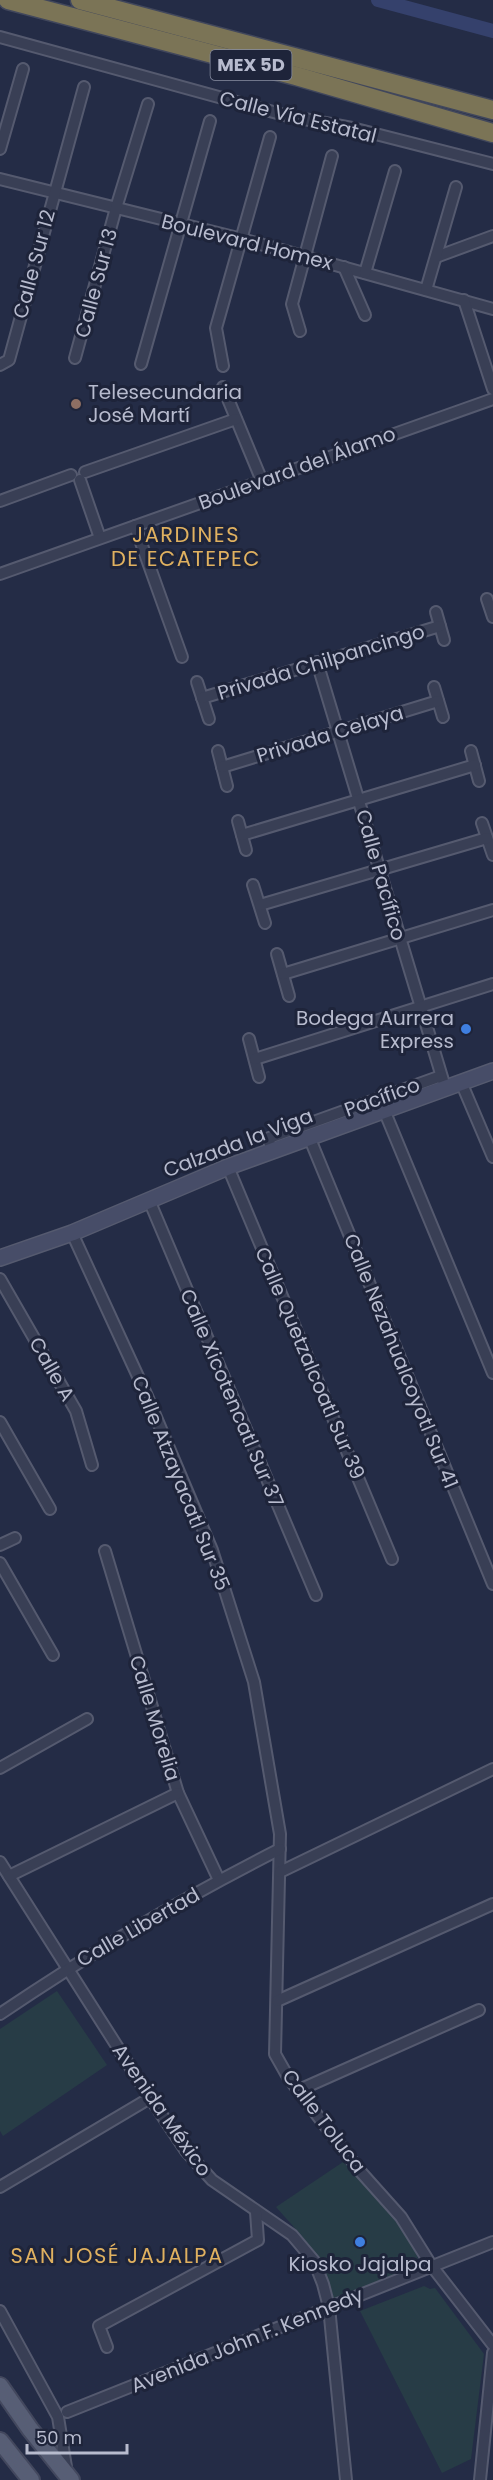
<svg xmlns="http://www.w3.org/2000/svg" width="493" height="2480" font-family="Poppins,sans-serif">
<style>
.green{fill:#273c46}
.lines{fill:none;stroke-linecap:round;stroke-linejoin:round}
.canal{stroke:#35416c;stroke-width:14}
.street-casing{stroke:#555a6f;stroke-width:14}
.secondary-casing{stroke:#555a6f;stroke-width:18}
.primary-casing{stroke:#43485e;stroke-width:20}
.highway-casing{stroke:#41475c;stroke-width:21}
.street{stroke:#393f55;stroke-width:10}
.secondary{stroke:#474d68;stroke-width:15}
.primary{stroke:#575e75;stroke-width:16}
.highway{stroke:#7b7456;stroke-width:18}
.education-dot{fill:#8d6e63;stroke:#1e243a;stroke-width:2}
.shop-dot{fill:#3f7fe0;stroke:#1e243a;stroke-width:2}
.labels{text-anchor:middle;stroke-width:6;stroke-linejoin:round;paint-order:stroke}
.shield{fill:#1e243a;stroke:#898ea2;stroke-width:1.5}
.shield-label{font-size:18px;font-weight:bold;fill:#b7bbce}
.street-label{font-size:20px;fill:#b7bbce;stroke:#1e243a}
.poi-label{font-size:20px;fill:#b7bbce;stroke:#1e243a;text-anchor:start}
.neighbourhood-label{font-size:21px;letter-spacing:1.5px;fill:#e0b160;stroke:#1e243a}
</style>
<rect width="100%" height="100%" fill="#242c46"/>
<g class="green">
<path d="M57,1991L107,2065L3,2136L0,2131V2029Z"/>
<path d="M343,2162C374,2192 406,2222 420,2264L333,2299C327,2261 301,2235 276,2207Z"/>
<path d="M424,2286L430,2289L435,2288L484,2354L471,2459L442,2473L360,2311Z"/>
</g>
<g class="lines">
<path class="canal" d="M378,0L493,31"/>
<g class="street-casing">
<g id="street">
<path d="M0,37L288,116L352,128L493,164"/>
<path d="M0,149L23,69"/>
<path d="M0,179L242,239L493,309"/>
<path d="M436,257L493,236"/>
<path d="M344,267L365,315"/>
<path d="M365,273L395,171"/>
<path d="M426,290L456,187"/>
<path d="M464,300L493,389"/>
<path d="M300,331L292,304L332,156"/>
<path d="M75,358L116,208L148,104"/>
<path d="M141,364L210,121"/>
<path d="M0,365L9,360L84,87"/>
<path d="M223,366L216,328L270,137"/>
<path d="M223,387L262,481"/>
<path d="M85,472L236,419"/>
<path d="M80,480L100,538"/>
<path d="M0,501L71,475"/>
<path d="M135,526L182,657"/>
<path d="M0,574L493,399"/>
<path d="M487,599L493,617"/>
<path d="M436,612L444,640"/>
<path d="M317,662L445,1087"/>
<path d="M197,682L209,719"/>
<path d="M434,687L443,717"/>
<path d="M202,698L440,626"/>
<path d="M218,751L227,786"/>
<path d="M471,751L479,781"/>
<path d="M222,767L438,701"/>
<path d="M238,821L246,850"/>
<path d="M482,823L493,855"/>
<path d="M242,835L475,765"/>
<path d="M253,885L265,923"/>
<path d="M260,905L487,838"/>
<path d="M277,954L289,996"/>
<path d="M283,974L493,910"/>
<path d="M249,1039L259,1077"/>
<path d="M255,1059L493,984"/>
<path d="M461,1082L493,1157"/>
<path d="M384,1110L493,1373"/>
<path d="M310,1139L493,1584"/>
<path d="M271,1152L269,1138L441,1076"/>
<path d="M228,1167L392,1559"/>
<path d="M149,1200L316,1595"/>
<path d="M72,1233L147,1396L212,1550L254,1682L280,1834L275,2054L288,2077L359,2170L401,2217L431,2265L493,2345"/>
<path d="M0,1279L76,1411L92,1465"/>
<path d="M0,1422L50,1509"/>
<path d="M0,1545L15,1538"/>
<path d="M105,1551L178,1793L219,1880"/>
<path d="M0,1563L53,1655"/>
<path d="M0,1768L87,1719"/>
<path d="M0,1862L141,2084L186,2151L212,2180L292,2235L314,2261L323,2284L329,2307L346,2480"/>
<path d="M280,1872L493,1769"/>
<path d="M9,1876L178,1793"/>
<path d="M277,2001L493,1904"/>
<path d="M0,2014C90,1953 183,1898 280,1849"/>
<path d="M299,2090L479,2010"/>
<path d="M0,2187L150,2098"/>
<path d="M0,2311L58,2417L67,2473"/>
<path d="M107,2347L99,2326L258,2240L256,2212"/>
<path d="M67,2412L493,2242"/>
<path d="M480,2480L493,2353"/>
</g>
</g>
<g class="secondary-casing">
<path id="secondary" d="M0,1258L72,1233L228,1167L493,1071"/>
</g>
<g class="primary-casing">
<g id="primary">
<path d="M0,2386L30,2429L71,2480"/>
<path d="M0,2441L31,2480"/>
</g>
</g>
<g class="highway-casing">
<g id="highway">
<path d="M8,0L296,76L493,133"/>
<path d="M80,0L493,110"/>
</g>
</g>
<use href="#street" class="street"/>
<use href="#secondary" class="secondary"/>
<use href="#primary" class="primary"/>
<use href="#highway" class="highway"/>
</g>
<circle class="education-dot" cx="76" cy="404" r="6"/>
<g class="shop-dot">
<circle cx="466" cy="1029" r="6"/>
<circle cx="360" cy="2242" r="6"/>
</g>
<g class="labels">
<rect class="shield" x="210.5" y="50" width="81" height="30" rx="4.5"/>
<g class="shield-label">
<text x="251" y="71">MEX 5D</text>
</g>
<g class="street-label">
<text transform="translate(298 117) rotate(14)" y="7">Calle Vía Estatal</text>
<text transform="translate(247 242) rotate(14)" y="7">Boulevard Homex</text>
<text transform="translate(34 264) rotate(-75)" y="7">Calle Sur 12</text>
<text transform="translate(96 283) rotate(-75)" y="7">Calle Sur 13</text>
<text transform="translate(297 468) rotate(-20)" y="7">Boulevard del Álamo</text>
<text transform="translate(321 662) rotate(-17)" y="7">Privada Chilpancingo</text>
<text transform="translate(330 734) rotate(-17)" y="7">Privada Celaya</text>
<text transform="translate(381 875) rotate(74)" y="7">Calle Pacífico</text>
<text transform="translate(382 1097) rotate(-20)" y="7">Pacífico</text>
<text transform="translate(238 1143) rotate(-21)" y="7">Calzada la Viga</text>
<text transform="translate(401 1361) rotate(68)" y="7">Calle Nezahualcoyotl Sur 41</text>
<text transform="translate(310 1363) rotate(67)" y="7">Calle Quetzalcoatl Sur 39</text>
<text transform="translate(52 1369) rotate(60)" y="7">Calle A</text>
<text transform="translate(232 1398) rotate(67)" y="7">Calle Xicotencatl Sur 37</text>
<text transform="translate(181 1483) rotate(68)" y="7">Calle Atzayacatl Sur 35</text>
<text transform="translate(155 1718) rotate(73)" y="7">Calle Morelia</text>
<text transform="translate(138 1927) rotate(-30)" y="7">Calle Libertad</text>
<text transform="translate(162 2110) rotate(55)" y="7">Avenida México</text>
<text transform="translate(324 2121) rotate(53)" y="7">Calle Toluca</text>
<text transform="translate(247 2340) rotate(-22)" y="7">Avenida John F. Kennedy</text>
</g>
<g class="poi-label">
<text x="88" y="399">Telesecundaria<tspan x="88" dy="23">José Martí</tspan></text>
<text x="454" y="1025" text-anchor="end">Bodega Aurrera<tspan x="454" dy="23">Express</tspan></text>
<text x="360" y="2271" text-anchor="middle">Kiosko Jajalpa</text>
</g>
<g class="neighbourhood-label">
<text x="186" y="542">JARDINES<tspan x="186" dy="24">DE ECATEPEC</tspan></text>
<text x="117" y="2263">SAN JOSÉ JAJALPA</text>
</g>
</g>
<path d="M27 2444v9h100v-9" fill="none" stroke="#b7bbce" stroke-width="3"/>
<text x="36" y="2444" font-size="18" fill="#b7bbce" stroke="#1e243a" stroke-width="4.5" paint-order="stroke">50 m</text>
</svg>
